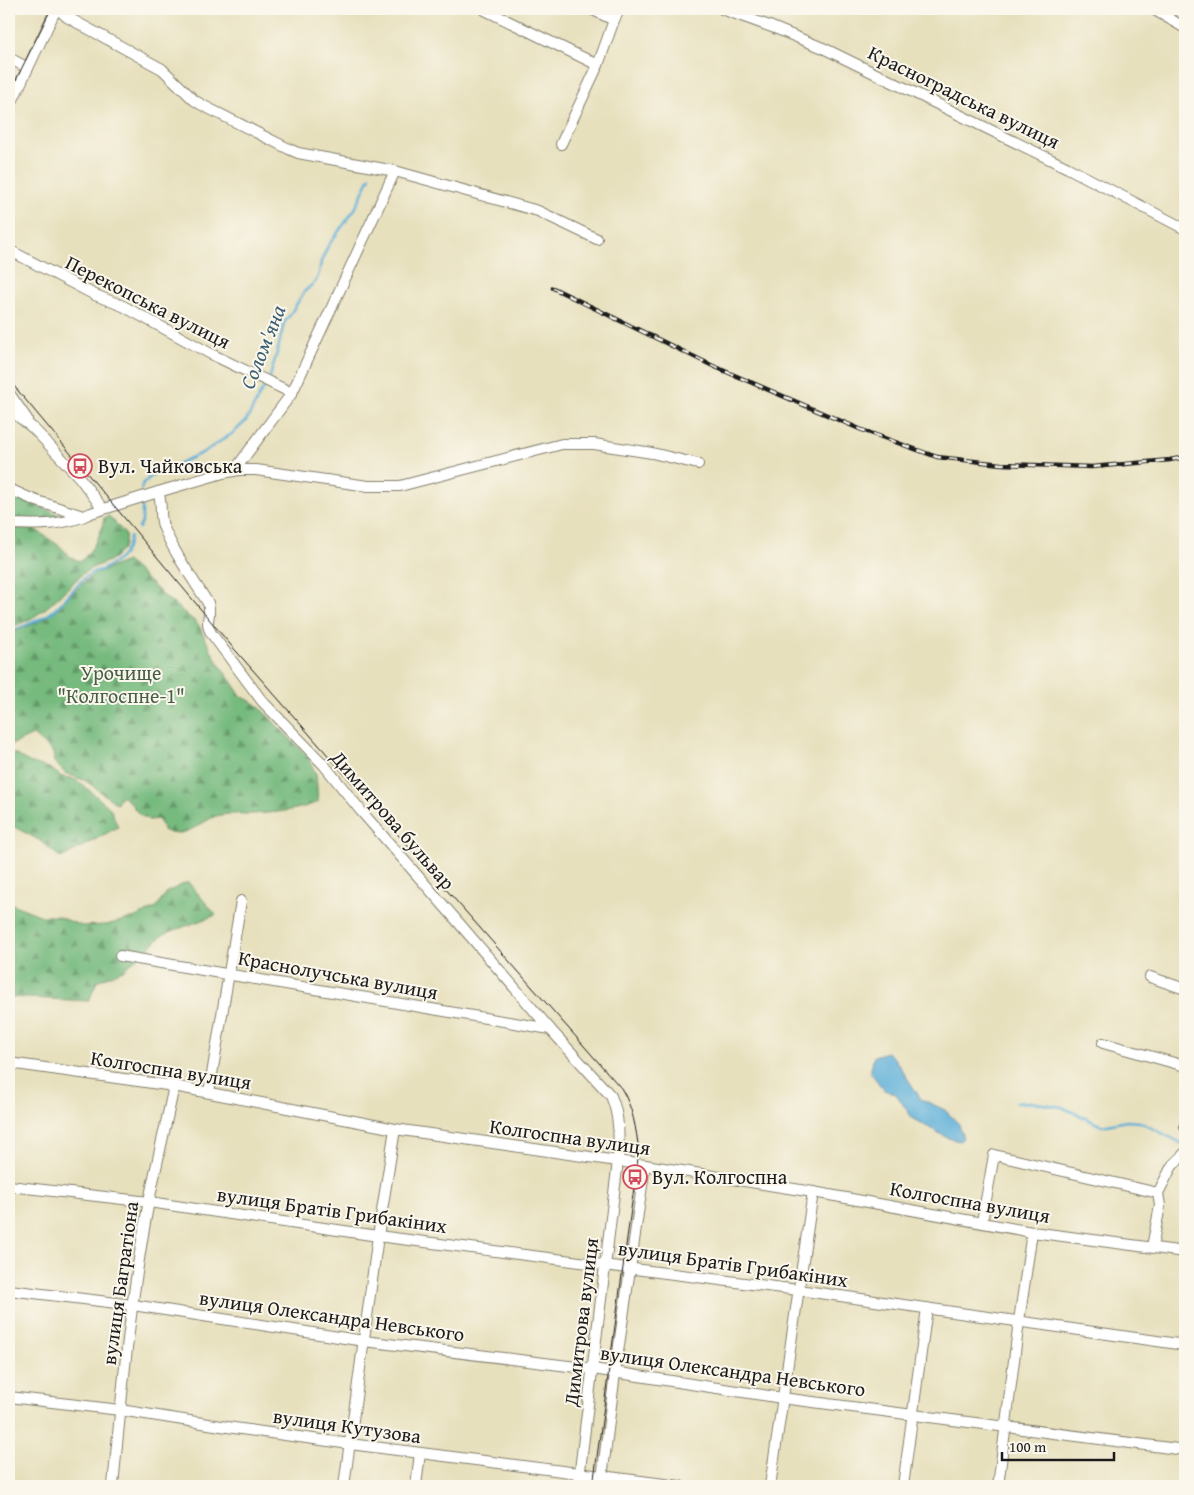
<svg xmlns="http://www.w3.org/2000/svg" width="1194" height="1495" font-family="'Gentium Book Plus',serif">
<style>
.forest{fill:url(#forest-firs);stroke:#496b4d}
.water{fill:#5cafd8;stroke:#3c667a}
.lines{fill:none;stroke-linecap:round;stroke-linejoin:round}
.stream{stroke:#5cafd8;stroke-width:2.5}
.minor-casing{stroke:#827e6c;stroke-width:12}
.minor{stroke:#fff;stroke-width:10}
.tram{stroke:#1c1c1c;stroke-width:1}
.rail-casing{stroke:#1c1c1c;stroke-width:4.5}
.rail{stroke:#fbf7ec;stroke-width:2.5;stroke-dasharray:8;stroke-linecap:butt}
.labels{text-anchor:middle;stroke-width:4;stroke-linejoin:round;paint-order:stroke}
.street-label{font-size:20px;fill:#1c1c1c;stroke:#fbf7ec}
.poi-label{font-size:20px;fill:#1c1c1c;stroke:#fbf7ec;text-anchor:start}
.park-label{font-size:20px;fill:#465e46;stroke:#fbf7ec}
.water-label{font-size:21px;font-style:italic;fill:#395e71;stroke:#fbf7ec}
</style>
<defs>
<pattern id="forest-firs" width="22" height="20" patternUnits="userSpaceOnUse" patternTransform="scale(1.25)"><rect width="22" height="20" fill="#76ba7e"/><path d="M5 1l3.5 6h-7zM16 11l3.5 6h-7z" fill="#609666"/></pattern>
</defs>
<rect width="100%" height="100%" fill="#fbf7ec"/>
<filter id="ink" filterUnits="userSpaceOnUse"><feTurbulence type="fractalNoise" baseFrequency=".02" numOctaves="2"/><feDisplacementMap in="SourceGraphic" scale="10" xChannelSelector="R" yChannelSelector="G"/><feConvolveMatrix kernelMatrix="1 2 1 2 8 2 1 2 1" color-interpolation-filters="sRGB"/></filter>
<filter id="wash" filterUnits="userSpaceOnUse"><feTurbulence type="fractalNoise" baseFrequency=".0096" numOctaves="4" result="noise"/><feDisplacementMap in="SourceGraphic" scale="20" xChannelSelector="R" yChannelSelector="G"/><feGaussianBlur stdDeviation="1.12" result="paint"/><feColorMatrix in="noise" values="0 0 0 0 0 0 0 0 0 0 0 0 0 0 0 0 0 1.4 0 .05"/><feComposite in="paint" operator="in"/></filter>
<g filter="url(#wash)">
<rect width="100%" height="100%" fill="#e7e0bd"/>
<g class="forest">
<path d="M9,494L62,516L51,521H9Z"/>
<path d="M109,516L125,534C126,541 125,547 120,552C109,565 94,564 84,573C60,593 44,617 13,626L9,623V527L36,530L61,547L70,557L76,560L81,561C92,551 102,534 104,518Z"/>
<path d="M127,561L164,596L198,624L215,658L241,696L256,704L307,756L316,774L318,802C297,811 273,813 250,814C240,814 226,813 216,816C199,823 182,841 163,830L162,825L158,819L149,820C146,818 141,816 138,813C132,806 130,799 120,796L117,804L86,781L65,773L54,762L53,752L33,735L9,746V632H13L38,622L56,610L68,597L93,574Z"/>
<path d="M9,753L15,754L29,762L49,768L62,777L71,778L81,783L110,808L118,827L61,858L39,840L9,824Z"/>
<path d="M188,882L216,915L164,934L123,970L97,981L89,1001L9,997V903L42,916H57L82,926L106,925L133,918L156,908L167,892Z"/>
</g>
<path class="water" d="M887,1052L894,1058L921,1099L945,1110L959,1124L963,1138L960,1141L948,1138L913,1119L896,1094L884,1090L870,1072L874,1056Z"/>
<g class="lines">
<g class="stream">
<path d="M269,380L278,349L284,323L290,315L304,292L316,281L319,273L321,262L328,246L355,209L370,177"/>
<path d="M141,489L143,484L151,476L204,452L233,433L245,422L249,416L260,394L267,384"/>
<path d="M139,528L142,522V505"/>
<path d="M9,630L11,631C25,625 41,621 53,611C66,600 76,584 91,573C94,571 98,571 101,570C117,562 127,556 130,537"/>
<path d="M1016,1103L1030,1102L1062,1107L1102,1126L1127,1121L1140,1122L1185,1145"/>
</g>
</g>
</g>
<g filter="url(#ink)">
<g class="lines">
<g class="minor-casing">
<g id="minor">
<path d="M58,9L67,17L162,69L194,100L202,105L289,149L298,153L395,171L538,211L597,239"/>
<path d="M483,9L598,65"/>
<path d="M591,9L614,20"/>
<path d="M722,9L772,27L823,48L1068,168L1185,229"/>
<path d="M1153,9L1185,28"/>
<path d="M9,58L28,68"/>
<path d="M9,108L56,9"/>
<path d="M561,144L598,65L614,20L620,9"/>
<path d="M9,250L95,295L123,306L211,354L292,393L234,471"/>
<path d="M9,393L27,419"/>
<path d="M292,393L395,171"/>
<path d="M9,409L34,429L79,477L103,509"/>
<path d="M9,489L34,500L83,516"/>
<path d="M158,492C163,504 159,514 163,526C174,553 192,578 208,603C212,615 204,621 211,633L262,701L324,765L361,811L452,915L550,1029L611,1096C620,1117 619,1138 618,1161L578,1486"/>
<path d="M9,524C36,525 66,526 91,513L158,492L223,473L238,470H256L368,486H400L562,444H594L652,453L698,464"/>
<path d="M120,956L550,1029"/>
<path d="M1150,977L1185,989"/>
<path d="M1103,1043L1185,1066"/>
<path d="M9,1063L174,1086L395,1129L645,1165L813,1192L1032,1232L1185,1252"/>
<path d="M209,1092L241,901"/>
<path d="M1185,1124V1127"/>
<path d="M9,1186L149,1202L378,1236L798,1290L1185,1345"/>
<path d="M1158,1193L1172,1166L1185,1153"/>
<path d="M982,1222L994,1155L1158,1193"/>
<path d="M1152,1247L1160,1206L1158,1193"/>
<path d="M9,1290L133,1305L364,1341L593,1369L782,1398L1185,1450"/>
<path d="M9,1397L120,1410L234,1428L350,1444L680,1486"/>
<path d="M113,1486C122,1391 131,1295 149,1201C157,1162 166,1124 174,1086"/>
<path d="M344,1486L378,1236L395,1129"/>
<path d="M416,1486L420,1453"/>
<path d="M601,1486L615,1373L645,1165"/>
<path d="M770,1486L813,1192"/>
<path d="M903,1486L927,1308"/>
<path d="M998,1486L1019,1321L1032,1232"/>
</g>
</g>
<use href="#minor" class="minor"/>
<g class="tram">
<path d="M9,94L51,9"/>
<path d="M9,380L229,643L621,1088C633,1107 636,1129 639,1151L593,1486"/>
</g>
<g class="rail-casing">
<path id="rail" d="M553,288L713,366L862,430L937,457L1001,464L1092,467L1170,460L1185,457"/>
</g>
<use href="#rail" class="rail"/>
</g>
</g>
<defs>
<g id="bus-ring" transform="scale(1.25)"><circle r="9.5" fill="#fbf7ec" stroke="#d1495b" stroke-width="1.5"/><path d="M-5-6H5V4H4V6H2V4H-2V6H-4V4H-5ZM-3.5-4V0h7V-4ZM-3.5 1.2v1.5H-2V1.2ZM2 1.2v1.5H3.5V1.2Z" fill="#d1495b"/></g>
</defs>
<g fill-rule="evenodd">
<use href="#bus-ring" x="80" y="466"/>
<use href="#bus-ring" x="635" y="1177"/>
</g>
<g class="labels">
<g class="street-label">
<text transform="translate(964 97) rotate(26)" y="7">Красноградська вулиця</text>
<text transform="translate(148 302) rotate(27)" y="7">Перекопська вулиця</text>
<text transform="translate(393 820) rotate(49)" y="7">Димитрова бульвар</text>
<text transform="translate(338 975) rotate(10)" y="7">Краснолучська вулиця</text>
<text transform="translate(171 1070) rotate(9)" y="7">Колгоспна вулиця</text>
<text transform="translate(570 1137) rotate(8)" y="7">Колгоспна вулиця</text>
<text transform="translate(970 1202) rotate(10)" y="7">Колгоспна вулиця</text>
<text transform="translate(332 1210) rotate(8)" y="7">вулиця Братів Грибакіних</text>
<text transform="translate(733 1264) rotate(8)" y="7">вулиця Братів Грибакіних</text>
<text transform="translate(120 1283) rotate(-82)" y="7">вулиця Багратіона</text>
<text transform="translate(332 1316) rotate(8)" y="7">вулиця Олександра Невського</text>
<text transform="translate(581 1322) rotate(-83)" y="7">Димитрова вулиця</text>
<text transform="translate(733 1371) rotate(8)" y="7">вулиця Олександра Невського</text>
<text transform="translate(347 1426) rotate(8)" y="7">вулиця Кутузова</text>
</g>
<g class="poi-label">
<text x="98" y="473">Вул. Чайковська</text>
<text x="652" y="1184">Вул. Колгоспна</text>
</g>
<g class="park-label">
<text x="121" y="680">Урочище<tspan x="121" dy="23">"Колгоспне-1"</tspan></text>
</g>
<g class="water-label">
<text transform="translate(263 347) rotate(-68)" y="7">Солом'яна</text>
</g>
</g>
<rect width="1194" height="1495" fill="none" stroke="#fbf7ec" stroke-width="30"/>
<path d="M1002 1452v8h112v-8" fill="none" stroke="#1c1c1c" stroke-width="2.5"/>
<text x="1009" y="1452" font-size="15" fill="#1c1c1c" stroke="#fbf7ec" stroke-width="4" paint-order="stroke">100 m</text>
</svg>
